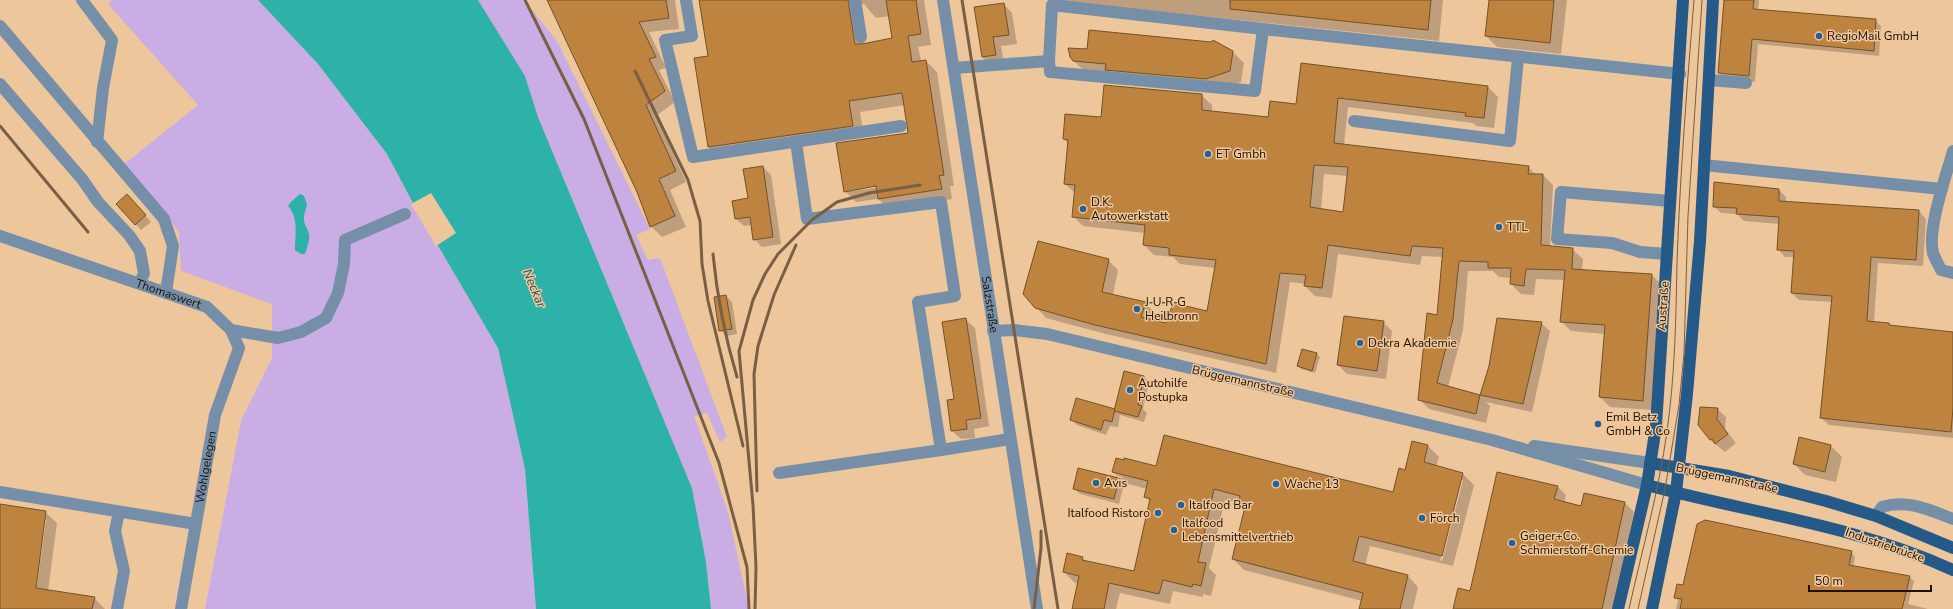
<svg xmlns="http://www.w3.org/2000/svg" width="1953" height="609" font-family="'Nunito Sans',sans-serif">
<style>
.green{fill:#c9ade4}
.water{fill:#2db2a9}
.pier{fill:#eec69b}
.shadow{fill:#0003;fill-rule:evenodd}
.building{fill:#be843f;stroke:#745129;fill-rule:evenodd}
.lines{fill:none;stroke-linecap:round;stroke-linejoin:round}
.minor{stroke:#758fa9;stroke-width:12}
.major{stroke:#255987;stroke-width:12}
.tram{stroke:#785f45;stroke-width:1}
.rail{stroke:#785f45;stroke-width:3}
.poi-dot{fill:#226298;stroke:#eec69b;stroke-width:1.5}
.labels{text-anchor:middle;stroke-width:3;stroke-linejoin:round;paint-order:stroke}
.poi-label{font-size:12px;fill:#1d0f02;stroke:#eec69b;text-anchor:start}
.street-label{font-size:12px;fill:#1d0f02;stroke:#eec69b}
.water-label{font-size:13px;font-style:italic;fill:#1e534f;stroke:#eec69b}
</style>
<rect width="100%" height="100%" fill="#eec69b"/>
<g class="green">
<path d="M112,0H258L318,64L387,154L413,203L498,348L525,469L536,609H205L241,421L272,358V304L181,271L179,232L161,208L123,165L198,105L108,4Z"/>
<path d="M478,0H524L557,41L650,229L636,235L648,260L660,258L727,437L720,442L707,413L694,416L728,512L749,609H711L706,562L692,488L538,117L525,76Z"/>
</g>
<g class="water">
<path d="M258,0H478L525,76L538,117L692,488L706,562L711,609H536L525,469L498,348L413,203L387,154L318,64Z"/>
<path d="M300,194L303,195C311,208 304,207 304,219C304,225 308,229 309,234C310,240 307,248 305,254H301L295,250C295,235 299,218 288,206L292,201Z"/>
</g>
<path class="pier" d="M431,193L456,233L436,246L411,204Z"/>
<g class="shadow">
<path d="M548,0H675L679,29L649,32L666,68L659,70L675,102L656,116L686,182L670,190L686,227L662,237L651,226L638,192Z"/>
<path d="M700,0H924L931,45L918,47L921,61H926L937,72L954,186H950L952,199L890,210L878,199L856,202L845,191L910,134L905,105L860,112L864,136L720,158L709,147V57ZM864,4L876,18L890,16L894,39L864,44L858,13L861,5ZM880,185L881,187L852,191V189Z"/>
<path d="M1050,0H1443L1439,41Z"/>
<path d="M1490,0H1567L1561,54L1497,47L1486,36Z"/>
<path d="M1725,0H1759L1758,10L1875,20L1881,26L1879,56L1758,44L1755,82L1725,79L1719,73Z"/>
<path d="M1004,4L1012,13L1017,44L1001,46L1004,64L991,66L982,57Z"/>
<path d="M1088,50L1232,51L1244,63L1241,82L1217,90L1085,72L1073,60Z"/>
<path d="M1302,64L1488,87L1498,97L1494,128L1476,126L1473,123L1348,107L1344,145L1528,167L1536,175H1543L1553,185L1550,247L1572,249L1583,259L1582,271L1652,275L1662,285L1652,410L1610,407L1600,397L1605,334L1571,331L1561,321L1565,280L1536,279L1534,295L1521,294L1511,284L1512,278L1499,277L1493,271H1468L1463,330L1448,387L1481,396L1490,367L1541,323L1550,331L1532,412L1486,402L1490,406L1486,423L1429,409L1419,399L1438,316L1443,257L1422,256L1420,265L1338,254L1332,298L1315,296L1305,286L1306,284L1290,282L1276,373L1106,334L1046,318L1036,307L1108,260L1118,270L1113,295L1145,303L1155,313L1153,321L1167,324L1208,312L1215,268L1180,264L1173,257L1154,255L1144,245L1145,233L1083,226L1073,216L1075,193L1065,184L1069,144L1064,139L1102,118L1201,95L1212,105V112L1269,118L1297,105ZM1324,174L1348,176L1344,214L1321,210Z"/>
<path d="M763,167L771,175L781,244L762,247L754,239L752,225L744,226L736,219L749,199Z"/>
<path d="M1779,190L1786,197V202L1919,211L1926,219L1923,266L1878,263L1874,322L1889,324L1892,327L1953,333V438L1829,425L1821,418L1832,302L1799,300L1792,293L1794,257H1785L1778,249L1780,224L1744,221L1737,214L1721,213L1714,206Z"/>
<path d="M133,201L151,222L141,230L117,204Z"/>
<path d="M726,296L732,302L737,334L726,336L720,330Z"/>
<path d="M966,320L975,328L989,426L974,429L975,438L961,439L952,431Z"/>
<path d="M1383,322L1392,331L1386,379L1347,374L1338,365Z"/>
<path d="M1303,350L1317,354L1320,357L1315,373L1301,369L1298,366Z"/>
<path d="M1144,377L1149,382L1143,409L1147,413L1144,422L1120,415L1118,427L1110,426L1106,435L1077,425L1071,419L1115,411Z"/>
<path d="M1717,409L1726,417L1725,429L1736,443L1725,452L1710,440L1699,425Z"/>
<path d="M1413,443L1428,446L1439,457L1436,467L1463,474L1474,485L1453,566L1370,546L1365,566L1408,576L1418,587L1413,609H1360L1362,601L1244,570L1233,559L1245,511L1239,503L1225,500L1209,568L1216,575L1211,596L1203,594V597L1173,591L1170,604L1120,593L1116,609H1073L1079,584L1075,583L1064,572L1082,558L1087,562L1135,572L1151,502L1146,497L1147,489L1121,482L1124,484L1119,504L1080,494L1074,489L1079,469L1121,479L1113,472L1157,468L1394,493L1405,471ZM1461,480H1463L1442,561L1440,560Z"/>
<path d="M1831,446L1842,457L1836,482L1805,475L1794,464Z"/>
<path d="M1557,486L1566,495L1564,503L1582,507L1625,503L1634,512L1613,609H1454L1471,592Z"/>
<path d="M0,505L45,512L57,523L48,591L94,598L105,609H0ZM44,520H46L36,593H34Z"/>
<path d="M1851,552L1855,557L1853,567L1909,577L1914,581L1908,604L1928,609H1676L1678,600L1675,597L1684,587Z"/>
</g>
<g class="building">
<path d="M547,0H666L669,18L639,22L656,57L649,59L665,91L646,105L676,171L659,179L675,216L650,227L637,192Z"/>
<path d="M699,0H848L855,44H862L892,38L886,0H916L921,34L908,36L912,62L926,60L944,175L939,176L942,189L878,199L876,186L844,192L836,143L908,133L902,93L849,101L853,126L708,147L694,58L708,56Z"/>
<path d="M1230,0H1431L1428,30L1230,9Z"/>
<path d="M1489,0H1554L1550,43L1485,36Z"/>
<path d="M1724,0H1754L1753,9L1876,19L1874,51L1752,39L1749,76L1718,73Z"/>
<path d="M1004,3L1009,35L993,37L996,55L982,57L974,7Z"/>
<path d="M1089,30L1211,42L1213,40L1233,51L1230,71L1206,79L1105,70L1106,64L1073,61L1070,57L1068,48L1087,49Z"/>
<path d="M1301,63L1488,86L1484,118L1465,116L1466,113L1338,98L1334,143L1529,166L1528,174H1543L1541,245L1573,248L1572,269L1652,274L1643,401L1599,397L1605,325L1560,322L1565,270L1526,269L1524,286L1510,284L1511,268H1488V262L1459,261L1453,319L1437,383L1480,395L1476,414L1418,400L1427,313L1437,315L1443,248L1412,246L1410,256L1328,245L1322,288L1304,286L1306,275L1280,273L1266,364L1095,325L1035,308L1023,294L1038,241L1109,259L1102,292L1146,302L1141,317L1166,323L1173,303L1207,311L1216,260L1169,255V248L1143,245L1145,225L1072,217L1075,185L1064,184L1068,140L1063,139L1065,114L1101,117L1104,85L1202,94V110L1268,117L1270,101L1296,104ZM1314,165L1348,167L1343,212L1310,207Z"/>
<path d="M763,166L773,237L753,240L750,217L735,219L732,201L748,198L743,169Z"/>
<path d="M1714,182L1779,189V201L1919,210L1916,260L1871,257L1867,321L1889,323V325L1953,332V408L1951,432L1820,418L1832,296L1791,293L1794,251L1777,250L1779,217L1736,214L1737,208L1713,207Z"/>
<path d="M127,194L146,215L135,225L116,204Z"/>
<path d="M726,295L732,329L719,331L714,297Z"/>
<path d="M1344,316L1384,321L1377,371L1337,365Z"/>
<path d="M966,318L981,418L966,420L967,429L951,431L947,400L954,399L942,322Z"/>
<path d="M1497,318L1542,322L1523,404L1480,395L1489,366Z"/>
<path d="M1302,349L1317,353L1312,371L1297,366Z"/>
<path d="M1124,371L1144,376L1138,405L1142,406L1138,417L1114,411Z"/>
<path d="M1076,398L1115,409L1112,422L1104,420L1101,430L1070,420Z"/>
<path d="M1700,407L1718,408L1717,419L1728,434L1715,444L1712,439L1710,440L1698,425Z"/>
<path d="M1164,435L1393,492L1399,468L1405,470L1412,441L1428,445L1424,462L1463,473L1442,556L1359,536L1353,561L1408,575L1400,609H1359L1363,593L1232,559L1245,507L1238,505L1240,496L1214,489L1198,562L1206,563L1201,586L1193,584L1192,587L1163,580L1159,594L1109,583L1104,609H1072L1079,576L1063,572L1067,553L1083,557L1082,560L1134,571L1150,499L1144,497L1148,481L1112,472L1116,458L1124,460V458L1156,466Z"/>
<path d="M1799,437L1831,445L1825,472L1793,464Z"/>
<path d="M1078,468L1119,478L1114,499L1073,489Z"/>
<path d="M1497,472L1558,486L1554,499L1581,506L1584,493L1625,502L1602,609H1453L1458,588L1470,591Z"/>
<path d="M0,504L46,511L36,588L95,597L92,609H0Z"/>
<path d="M1705,520L1852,551L1849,565L1910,576L1902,609H1680L1682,599L1674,598L1677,584L1683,585L1697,524Z"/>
</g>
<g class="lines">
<g class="minor">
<path d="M82,0L112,40L103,88L97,142"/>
<path d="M686,0L692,36L665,40L693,157L901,126"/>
<path d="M855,0L861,37"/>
<path id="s1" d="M943,0L1037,609"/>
<path d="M0,26L164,219L173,246L166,292"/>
<path d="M1049,61L1052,5L1263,29"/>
<path d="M954,68L1049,61L1050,72L1255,91L1263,29L1680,74"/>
<path d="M1709,80L1746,83"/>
<path d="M0,84L82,179L98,202L129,235L140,251L144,273L140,283"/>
<path d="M1354,121L1510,141L1518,58"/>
<path d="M796,142L807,219L941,202L955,296L918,302L941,450L1010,439"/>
<path d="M1953,151C1946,176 1927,229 1933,253C1935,259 1939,265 1941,270L1953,273"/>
<path d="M1704,165L1942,189"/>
<path id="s2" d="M0,236L207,307L231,330L278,338L301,332L326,318L338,293L344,264L345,240L405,214"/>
<path d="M1667,254L1640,252L1612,243L1557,239L1561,192L1670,201"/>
<path d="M993,331L1014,330L1047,334L1492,440L1647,485"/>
<path d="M1534,446L1650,463"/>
<path d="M779,473L941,450"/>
<path d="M0,492L196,524"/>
<path d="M1876,516L1882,507C1907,499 1930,510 1953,519"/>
<path d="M117,609L124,571L115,531L119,512"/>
<path id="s3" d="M181,609L215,415L239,348L231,330"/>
</g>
<g class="major">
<path d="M1650,463L1729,476L1826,501L1876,516L1953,548"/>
<path d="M1647,485C1750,513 1855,525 1953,570"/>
<path d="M1618,609L1647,485L1656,426L1683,0"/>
<path d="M1652,609L1676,492L1687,394L1700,241L1713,0"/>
</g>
<g class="tram">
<path d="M1629,609C1642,550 1659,491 1667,431C1675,375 1676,318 1677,262C1680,175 1687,87 1694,0"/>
<path d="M1638,609L1665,489L1679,405L1684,354L1688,216L1702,0"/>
</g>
<g class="rail">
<path d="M525,0L584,119L719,463L747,567L749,609"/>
<path d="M962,0L1058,609"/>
<path d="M635,71L688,180L700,221L702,264L708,301L743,446"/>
<path d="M0,126L88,232"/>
<path d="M713,254C717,296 725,337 737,377"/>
<path d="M757,491L754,374L758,346L774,295L796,245"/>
<path d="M755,609L756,567L753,505L739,351L753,300L765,274L778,254L812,220L837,202L869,193L920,185"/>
<path d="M1034,609L1041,548V531"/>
</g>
</g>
<g class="poi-dot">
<circle cx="1819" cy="36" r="4"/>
<circle cx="1208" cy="154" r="4"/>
<circle cx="1083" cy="209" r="4"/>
<circle cx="1499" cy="227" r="4"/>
<circle cx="1137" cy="309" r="4"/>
<circle cx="1360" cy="343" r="4"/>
<circle cx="1130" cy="390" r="4"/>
<circle cx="1598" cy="424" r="4"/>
<circle cx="1096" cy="483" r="4"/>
<circle cx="1276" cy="484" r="4"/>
<circle cx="1181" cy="505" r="4"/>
<circle cx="1158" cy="513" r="4"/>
<circle cx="1422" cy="518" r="4"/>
<circle cx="1174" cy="530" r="4"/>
<circle cx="1512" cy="543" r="4"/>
</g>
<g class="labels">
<g class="poi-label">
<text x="1827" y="40">RegioMail GmbH</text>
<text x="1216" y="158">ET Gmbh</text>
<text x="1091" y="206">D.K.<tspan x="1091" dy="14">Autowerkstatt</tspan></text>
<text x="1507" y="231">TTL</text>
<text x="1145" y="306">J⁃U⁃R⁃G<tspan x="1145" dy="14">Heilbronn</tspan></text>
<text x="1368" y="347">Dekra Akademie</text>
<text x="1138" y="387">Autohilfe<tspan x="1138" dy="14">Postupka</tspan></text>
<text x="1606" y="421">Emil Betz<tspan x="1606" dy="14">GmbH &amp; Co</tspan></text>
<text x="1104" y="487">Avis</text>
<text x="1284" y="488">Wache 13</text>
<text x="1189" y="509">Italfood Bar</text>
<text x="1150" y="517" text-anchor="end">Italfood Ristoro</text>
<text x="1430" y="522">Förch</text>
<text x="1182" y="527">Italfood<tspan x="1182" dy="14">Lebensmittelvertrieb</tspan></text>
<text x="1520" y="540">Geiger+Co.<tspan x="1520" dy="14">Schmierstoff-Chemie</tspan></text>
</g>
<g class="street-label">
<text dy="4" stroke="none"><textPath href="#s2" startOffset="178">Thomaswert</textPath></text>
<text dy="4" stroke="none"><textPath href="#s1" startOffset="308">Salzstraße</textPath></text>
<text transform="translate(1663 306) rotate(-86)" y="4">Austraße</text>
<text transform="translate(1243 381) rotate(13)" y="4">Brüggemannstraße</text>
<text dy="4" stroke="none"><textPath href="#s3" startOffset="144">Wohlgelegen</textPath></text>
<text transform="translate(1727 478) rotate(12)" y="4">Brüggemannstraße</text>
<text transform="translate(1885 545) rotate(19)" y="4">Industriebrücke</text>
</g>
<g class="water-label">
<text transform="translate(535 288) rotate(67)" y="5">Neckar</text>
</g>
</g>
<path d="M1809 585v6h122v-6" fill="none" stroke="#1d0f02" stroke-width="2"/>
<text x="1815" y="585" font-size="12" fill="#1d0f02" stroke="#eec69b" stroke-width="3" paint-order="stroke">50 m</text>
</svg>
